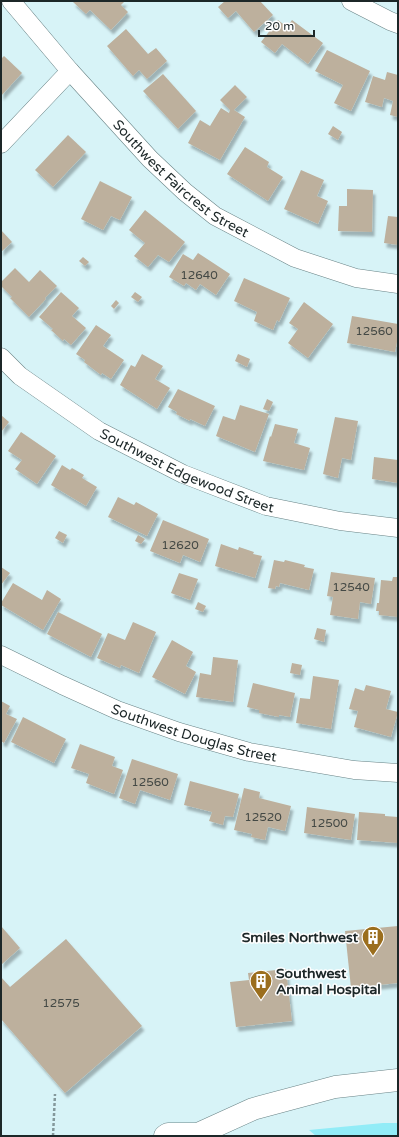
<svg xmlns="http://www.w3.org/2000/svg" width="399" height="1137" font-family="'Varela Round',sans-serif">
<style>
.green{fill:#92ecf7}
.building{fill:#bdb09d;filter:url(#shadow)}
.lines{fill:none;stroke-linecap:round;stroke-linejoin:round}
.minor-casing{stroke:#698386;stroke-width:19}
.secondary-casing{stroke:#698386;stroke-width:23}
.path{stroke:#84989b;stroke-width:2.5;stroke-dasharray:3 2;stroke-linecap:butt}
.minor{stroke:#fff;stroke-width:18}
.secondary{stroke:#fff;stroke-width:22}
.labels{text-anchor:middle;stroke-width:3;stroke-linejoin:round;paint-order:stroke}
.number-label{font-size:12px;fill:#444945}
.street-label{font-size:14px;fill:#1c2728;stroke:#fff}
.poi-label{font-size:14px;font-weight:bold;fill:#1c2728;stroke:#fff;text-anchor:end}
</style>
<defs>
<filter id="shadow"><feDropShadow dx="2.5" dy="4.5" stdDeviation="1" flood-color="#0004"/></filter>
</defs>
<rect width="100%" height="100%" fill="#d7f3f7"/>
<path class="green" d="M383,1123H398V1136H316L309,1130Z"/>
<g class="building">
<path d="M74,1H125L121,5L128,12L111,30L90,10L86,14L73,2Z"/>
<path d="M225,1H260L273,15L254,32L236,11L228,18L218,7Z"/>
<path d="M278,20L287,27L292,20L323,43L308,64L282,44L275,53L261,42Z"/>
<path d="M126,29L148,54L156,48L167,61L147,79L139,70L133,76L107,46Z"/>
<path d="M327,50L370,71L351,111L334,103L343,85L315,71Z"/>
<path d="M4,56L22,73L1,96V59Z"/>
<path d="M387,72L398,75V117L390,115L393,101L384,98L382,107L365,102L373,76L385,80Z"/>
<path d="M163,74L196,111L178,129L143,91Z"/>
<path d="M235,85L247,97L234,110L245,117L220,160L188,143L200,120L210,126L221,108L229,113L230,110L220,100Z"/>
<path d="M333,126L342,132L338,140L328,134Z"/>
<path d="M68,135L86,152L53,187L35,170Z"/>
<path d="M245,147L269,162L267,167L283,177L268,201L227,174Z"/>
<path d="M301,170L324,180L317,196L328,201L318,224L284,209Z"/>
<path d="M100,181L132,197L120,220L111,216L103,230L81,219Z"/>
<path d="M347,189L373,190L372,232L338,231L339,206H347Z"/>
<path d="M145,210L185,242L169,262L158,255L148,267L134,256L145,243L129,230Z"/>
<path d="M388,216L398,217V245L384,243Z"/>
<path d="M1,230L12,242L1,252Z"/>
<path d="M198,253L230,274L216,295L200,284L196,290L186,283L184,286L169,277L183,254L193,260Z"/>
<path d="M83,257L89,262L85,266L79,261Z"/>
<path d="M15,268L29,282L40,270L57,286L45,298L46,299L29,317L10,298L12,297L1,286V282Z"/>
<path d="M244,278L290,298L279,322L277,320L273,330L254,321L257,312L234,301Z"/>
<path d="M61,292L79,308L72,316L86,328L71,345L64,339L63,341L51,330L53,329L39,317Z"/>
<path d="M135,292L142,297L138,302L131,297Z"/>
<path d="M116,300L119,303L114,309L111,306Z"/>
<path d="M304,302L333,324L308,358L288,343L298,329L289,323Z"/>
<path d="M352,316L398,324V337L395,352L347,343Z"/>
<path d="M96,325L111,335L103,346L124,360L111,379L102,373L101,375L84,362L85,360L76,354Z"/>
<path d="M142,354L163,366L155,379L170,388L157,409L120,385L131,365L135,367Z"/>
<path d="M238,354L250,359L247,367L235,361Z"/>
<path d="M178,389L215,406L205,426L190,419V421L176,414L177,412L168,407Z"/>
<path d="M267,399L273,402L269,411L263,409Z"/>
<path d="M240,405L269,414L255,452L216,436L223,416L235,420Z"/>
<path d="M1,415L9,422L1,432Z"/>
<path d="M335,417L358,421L351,460L342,458L338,478L323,474Z"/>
<path d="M275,424L298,429L294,443L310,448L304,470L263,461L270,436L271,437Z"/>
<path d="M21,432L56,456L37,484L15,469L22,460L8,451Z"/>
<path d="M374,457L398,460V483L372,479Z"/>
<path d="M62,465L70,470L72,468L84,475L82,478L97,487L86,506L51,485Z"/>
<path d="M118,497L134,505L136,502L158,514L147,536L108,517Z"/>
<path d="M163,520L209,539L200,562L183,555L180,563L150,551Z"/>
<path d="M59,531L67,535L63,543L55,538Z"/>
<path d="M138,535L145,539L141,544L135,541Z"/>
<path d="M221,544L238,550L239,547L254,552L253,554L262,556L255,578L215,566Z"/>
<path d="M274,560L284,562L285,560L305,565L304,567L314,569L309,590L280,583L279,587L276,586L275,589L268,588Z"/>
<path d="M1,567L10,573L1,585Z"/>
<path d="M331,572L375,578L371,604L360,602L358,619L330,615L333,597L327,596Z"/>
<path d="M179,573L198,579L190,600L171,593Z"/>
<path d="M393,577H398V617L379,615V611H376L377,603H379L381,580L392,581Z"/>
<path d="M13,583L42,600L47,590L61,599L43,630L1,605V603Z"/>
<path d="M198,602L206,606L203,612L195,609Z"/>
<path d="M58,612L102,634L91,657L47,634Z"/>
<path d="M133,622L156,632L139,673L121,665L120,668L97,658L108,633L125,640Z"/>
<path d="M317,628L326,630L324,642L314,639Z"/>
<path d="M172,640L193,652L186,666L196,672L185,694L152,677Z"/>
<path d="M213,657L238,660L233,702L196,697L200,673L211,675Z"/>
<path d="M292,663L302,665L300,675L290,673Z"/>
<path d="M313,676L339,680L331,729L296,723L300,698L310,699Z"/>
<path d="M253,683L295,693L290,717L279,715V717L259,713V710L247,707Z"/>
<path d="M366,685L391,691L386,709L398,712L391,737L354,727L358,711L349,709L355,688L364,691Z"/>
<path d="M1,701L10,706L6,714L17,719L4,743L1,741Z"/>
<path d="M23,717L66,739L54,763L11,742Z"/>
<path d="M80,744L115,757L112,766L123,770L114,794L86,783L89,774L71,768Z"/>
<path d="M132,759L178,774L170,800L140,790L135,804L119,798Z"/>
<path d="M190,781L239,794L233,817L225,816L223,825L209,821L212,812L184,805Z"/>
<path d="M244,788L260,792L259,798L291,806L285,831L268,827L265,840L251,837L252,834L234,830Z"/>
<path d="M307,807L355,814L351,840L304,833Z"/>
<path d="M359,812L385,814V816L398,817V843L357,840Z"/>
<path d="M1,926L20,948L1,965Z"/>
<path d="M398,926V983L351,988L345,931Z"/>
<path d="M66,939L142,1026L65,1093L1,1019V977L10,987Z"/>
<path d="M286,969L292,1021L236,1027L230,982L249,980L248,973Z"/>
</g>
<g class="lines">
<g class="minor-casing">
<g id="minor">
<path id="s1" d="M11,1L70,71L150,159L185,192L215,216L295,258L356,278L398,284"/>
<path d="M351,1L390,21L398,24"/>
<path d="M1,144L70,71"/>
<path id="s2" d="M1,357L20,376L99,431L183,474L266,506L340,521L398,528"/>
<path id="s3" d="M1,655L62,685L117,710L179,732L249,752L354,770L398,773"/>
</g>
</g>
<g class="secondary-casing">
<path id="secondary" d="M165,1136L168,1134H198L253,1109L335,1087L398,1080"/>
</g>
<path class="path" d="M53,1136L55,1094"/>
<use href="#minor" class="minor"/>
<use href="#secondary" class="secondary"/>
</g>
<defs>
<g id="building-pin" transform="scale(1.15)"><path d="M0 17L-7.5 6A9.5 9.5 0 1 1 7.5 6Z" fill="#9b6e1d" stroke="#fff"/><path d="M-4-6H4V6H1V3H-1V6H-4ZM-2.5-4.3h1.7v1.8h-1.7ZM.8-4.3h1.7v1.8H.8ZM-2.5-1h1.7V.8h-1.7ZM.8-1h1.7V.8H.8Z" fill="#fff"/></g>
</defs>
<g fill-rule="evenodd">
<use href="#building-pin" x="373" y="937"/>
<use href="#building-pin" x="261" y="981"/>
</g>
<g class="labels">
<g class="number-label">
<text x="199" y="279">12640</text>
<text x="374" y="335">12560</text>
<text x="180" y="549">12620</text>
<text x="351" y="591">12540</text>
<text x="150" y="786">12560</text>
<text x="263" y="821">12520</text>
<text x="329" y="827">12500</text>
<text x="61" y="1007">12575</text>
</g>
<g class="street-label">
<text dy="5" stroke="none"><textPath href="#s1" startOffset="247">Southwest Faircrest Street</textPath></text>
<text dy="5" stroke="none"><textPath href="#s2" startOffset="220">Southwest Edgewood Street</textPath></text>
<text dy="5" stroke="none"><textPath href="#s3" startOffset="209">Southwest Douglas Street</textPath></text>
</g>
<g class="poi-label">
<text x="358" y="942">Smiles Northwest</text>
<text x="276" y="978" text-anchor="start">Southwest<tspan x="276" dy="16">Animal Hospital</tspan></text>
</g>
</g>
<rect width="399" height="1137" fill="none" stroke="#1c2728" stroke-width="4"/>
<path d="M259 30v6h55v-6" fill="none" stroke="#1c2728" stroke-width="2"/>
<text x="265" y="30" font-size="12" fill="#1c2728" stroke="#ffffff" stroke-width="3" paint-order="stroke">20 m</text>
</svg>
